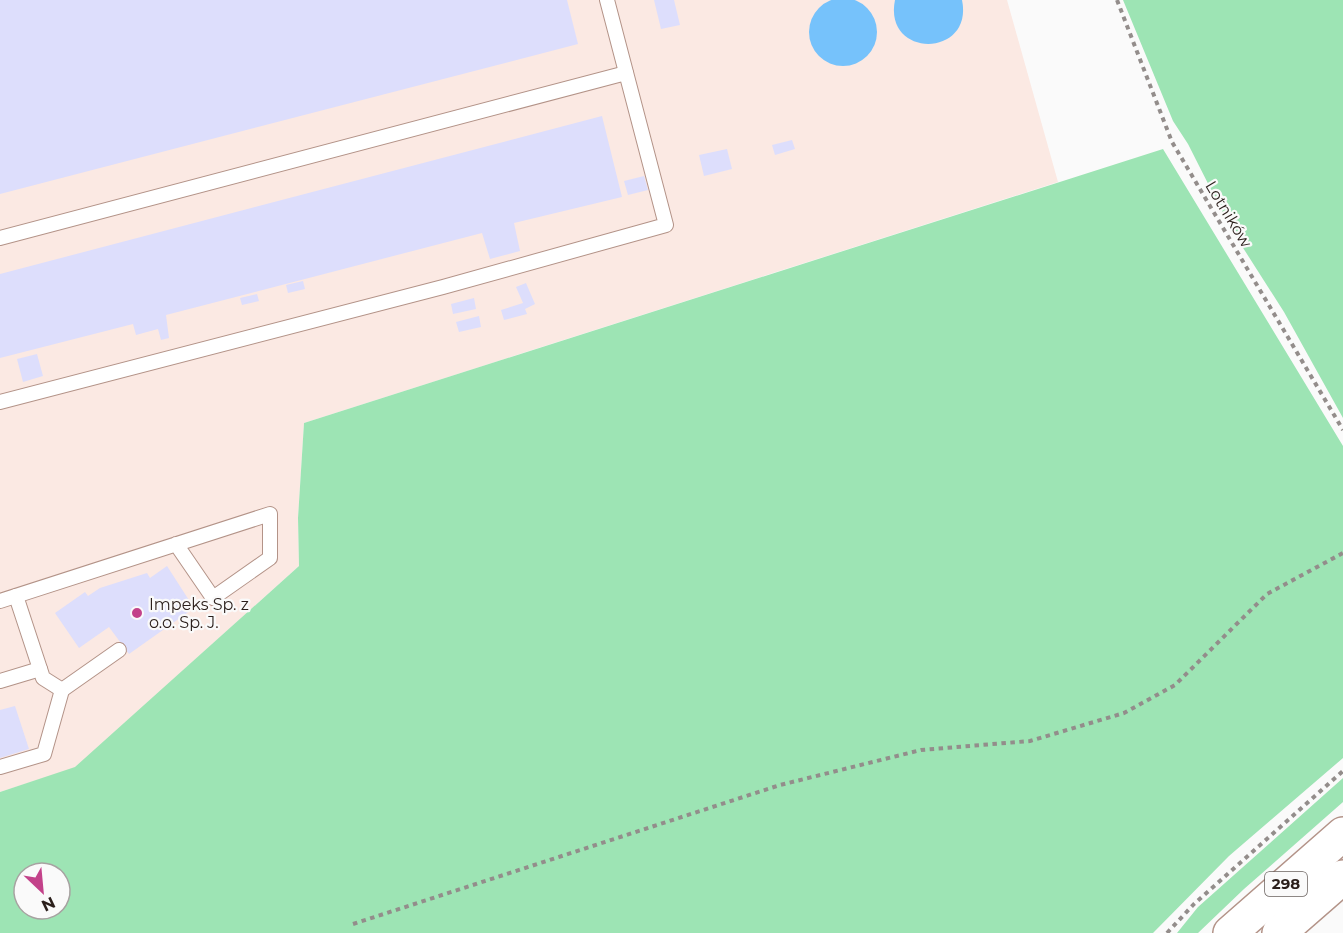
<svg xmlns="http://www.w3.org/2000/svg" width="1343" height="933" font-family="Montserrat,sans-serif">
<style>
.built{fill:#fbe9e3}
.green{fill:#9de4b4;fill-rule:evenodd}
.water{fill:#76c2fb}
.building{fill:#dddefc}
.lines{fill:none;stroke-linecap:round;stroke-linejoin:round}
.lane-casing{stroke:#b39388;stroke-width:16}
.primary-casing{stroke:#b39388;stroke-width:36}
.path{stroke:#938d8b;stroke-width:4;stroke-dasharray:4.5 4.5;stroke-linecap:butt}
.lane{stroke:#fff;stroke-width:14}
.primary{stroke:#fff;stroke-width:33}
.poi-dot{fill:#c3428a;stroke:#fafafa;stroke-width:2}
.labels{text-anchor:middle;stroke-width:4.5;stroke-linejoin:round;paint-order:stroke}
.shield{fill:#fafafa;stroke:#69615e;stroke-width:1.5}
.shield-label{font-size:15px;font-weight:bold;fill:#2b1f1b}
.street-label{font-size:16px;fill:#2b1f1b;stroke:#fafafa}
.poi-label{font-size:16px;fill:#2b1f1b;stroke:#fafafa;text-anchor:start}
</style>
<rect width="100%" height="100%" fill="#fafafa"/>
<path class="built" d="M0,0H1007L1058,182L304,423L298,518L299,566L75,768L0,792Z"/>
<g class="green">
<path d="M1123,0H1343V418L1284,312L1231,229L1188,144L1173,121Z"/>
<path d="M1163,149L1343,446V758L1229,856L1153,933H0V792L75,767L299,566L298,518L304,423ZM24,873H60V909H24Z"/>
<path d="M1343,778V802L1244,889L1198,933H1177L1198,907Z"/>
</g>
<g class="water">
<circle cx="843" cy="32" r="34"/>
<path d="M895,0H962C974,58 883,59 895,0Z"/>
</g>
<g class="building">
<path d="M0,0H567L578,44L0,194Z"/>
<path d="M654,0H674L680,25L661,29Z"/>
<path d="M602,116L622,197L514,223L520,251L490,259L482,233L166,315L169,338L161,340L158,329L136,335L133,324L0,358V274Z"/>
<path d="M792,140L795,149L775,155L772,145Z"/>
<path d="M727,149L732,169L704,176L699,155Z"/>
<path d="M644,176L648,190L628,195L624,181Z"/>
<path d="M303,281L305,289L288,293L286,285Z"/>
<path d="M526,283L535,304L525,309L527,314L504,320L501,310L523,303L516,287Z"/>
<path d="M257,294L259,301L242,305L240,298Z"/>
<path d="M474,298L476,309L453,314L451,304Z"/>
<path d="M479,316L481,327L459,332L456,322Z"/>
<path d="M37,354L43,376L23,382L17,359Z"/>
<path d="M167,566L194,608L129,654L109,627L79,648L55,613L85,592L88,596L100,588L147,573L150,578Z"/>
<path d="M15,706L29,749L0,758V710Z"/>
</g>
<g class="lines">
<g class="lane-casing">
<g id="lane">
<path d="M0,238L626,73"/>
<path d="M0,402L443,287L666,225L607,0"/>
<path d="M16,596L43,678L62,690L119,650"/>
<path d="M0,601L270,514V558L213,598L176,544"/>
<path d="M0,681L40,669"/>
<path d="M0,767L44,754L62,690"/>
</g>
</g>
<g class="primary-casing">
<g id="primary">
<path d="M1230,933L1343,834"/>
<path d="M1279,933L1343,877"/>
</g>
</g>
<g class="path">
<path d="M1117,0L1172,142L1343,430"/>
<path d="M353,924L780,785L921,750L1030,741L1124,713L1175,685L1267,594L1343,553"/>
<path d="M1167,933L1194,904L1343,771"/>
</g>
<use href="#lane" class="lane"/>
<use href="#primary" class="primary"/>
</g>
<circle class="poi-dot" cx="137" cy="613" r="6"/>
<g class="labels">
<rect class="shield" x="1265" y="872" width="42" height="24" rx="4.5"/>
<g class="shield-label">
<text x="1286" y="889">298</text>
</g>
<g class="street-label">
<text transform="translate(1229 214) rotate(59)" y="6">Lotników</text>
</g>
<g class="poi-label">
<text x="149" y="610">Impeks Sp. z<tspan x="149" dy="18">o.o. Sp. J.</tspan></text>
</g>
</g>
<g transform="translate(42 891) rotate(154)"><circle r="28" fill="#fafafa" stroke="#a7a2a1" stroke-width="1.5"/>
<path d="M0-4.5L10 22L0 15L-10 22Z" fill="#c3428a"/>
<text y="-9" font-size="16" font-weight="bold" text-anchor="middle" fill="#2b1f1b">N</text>
</g>
</svg>
